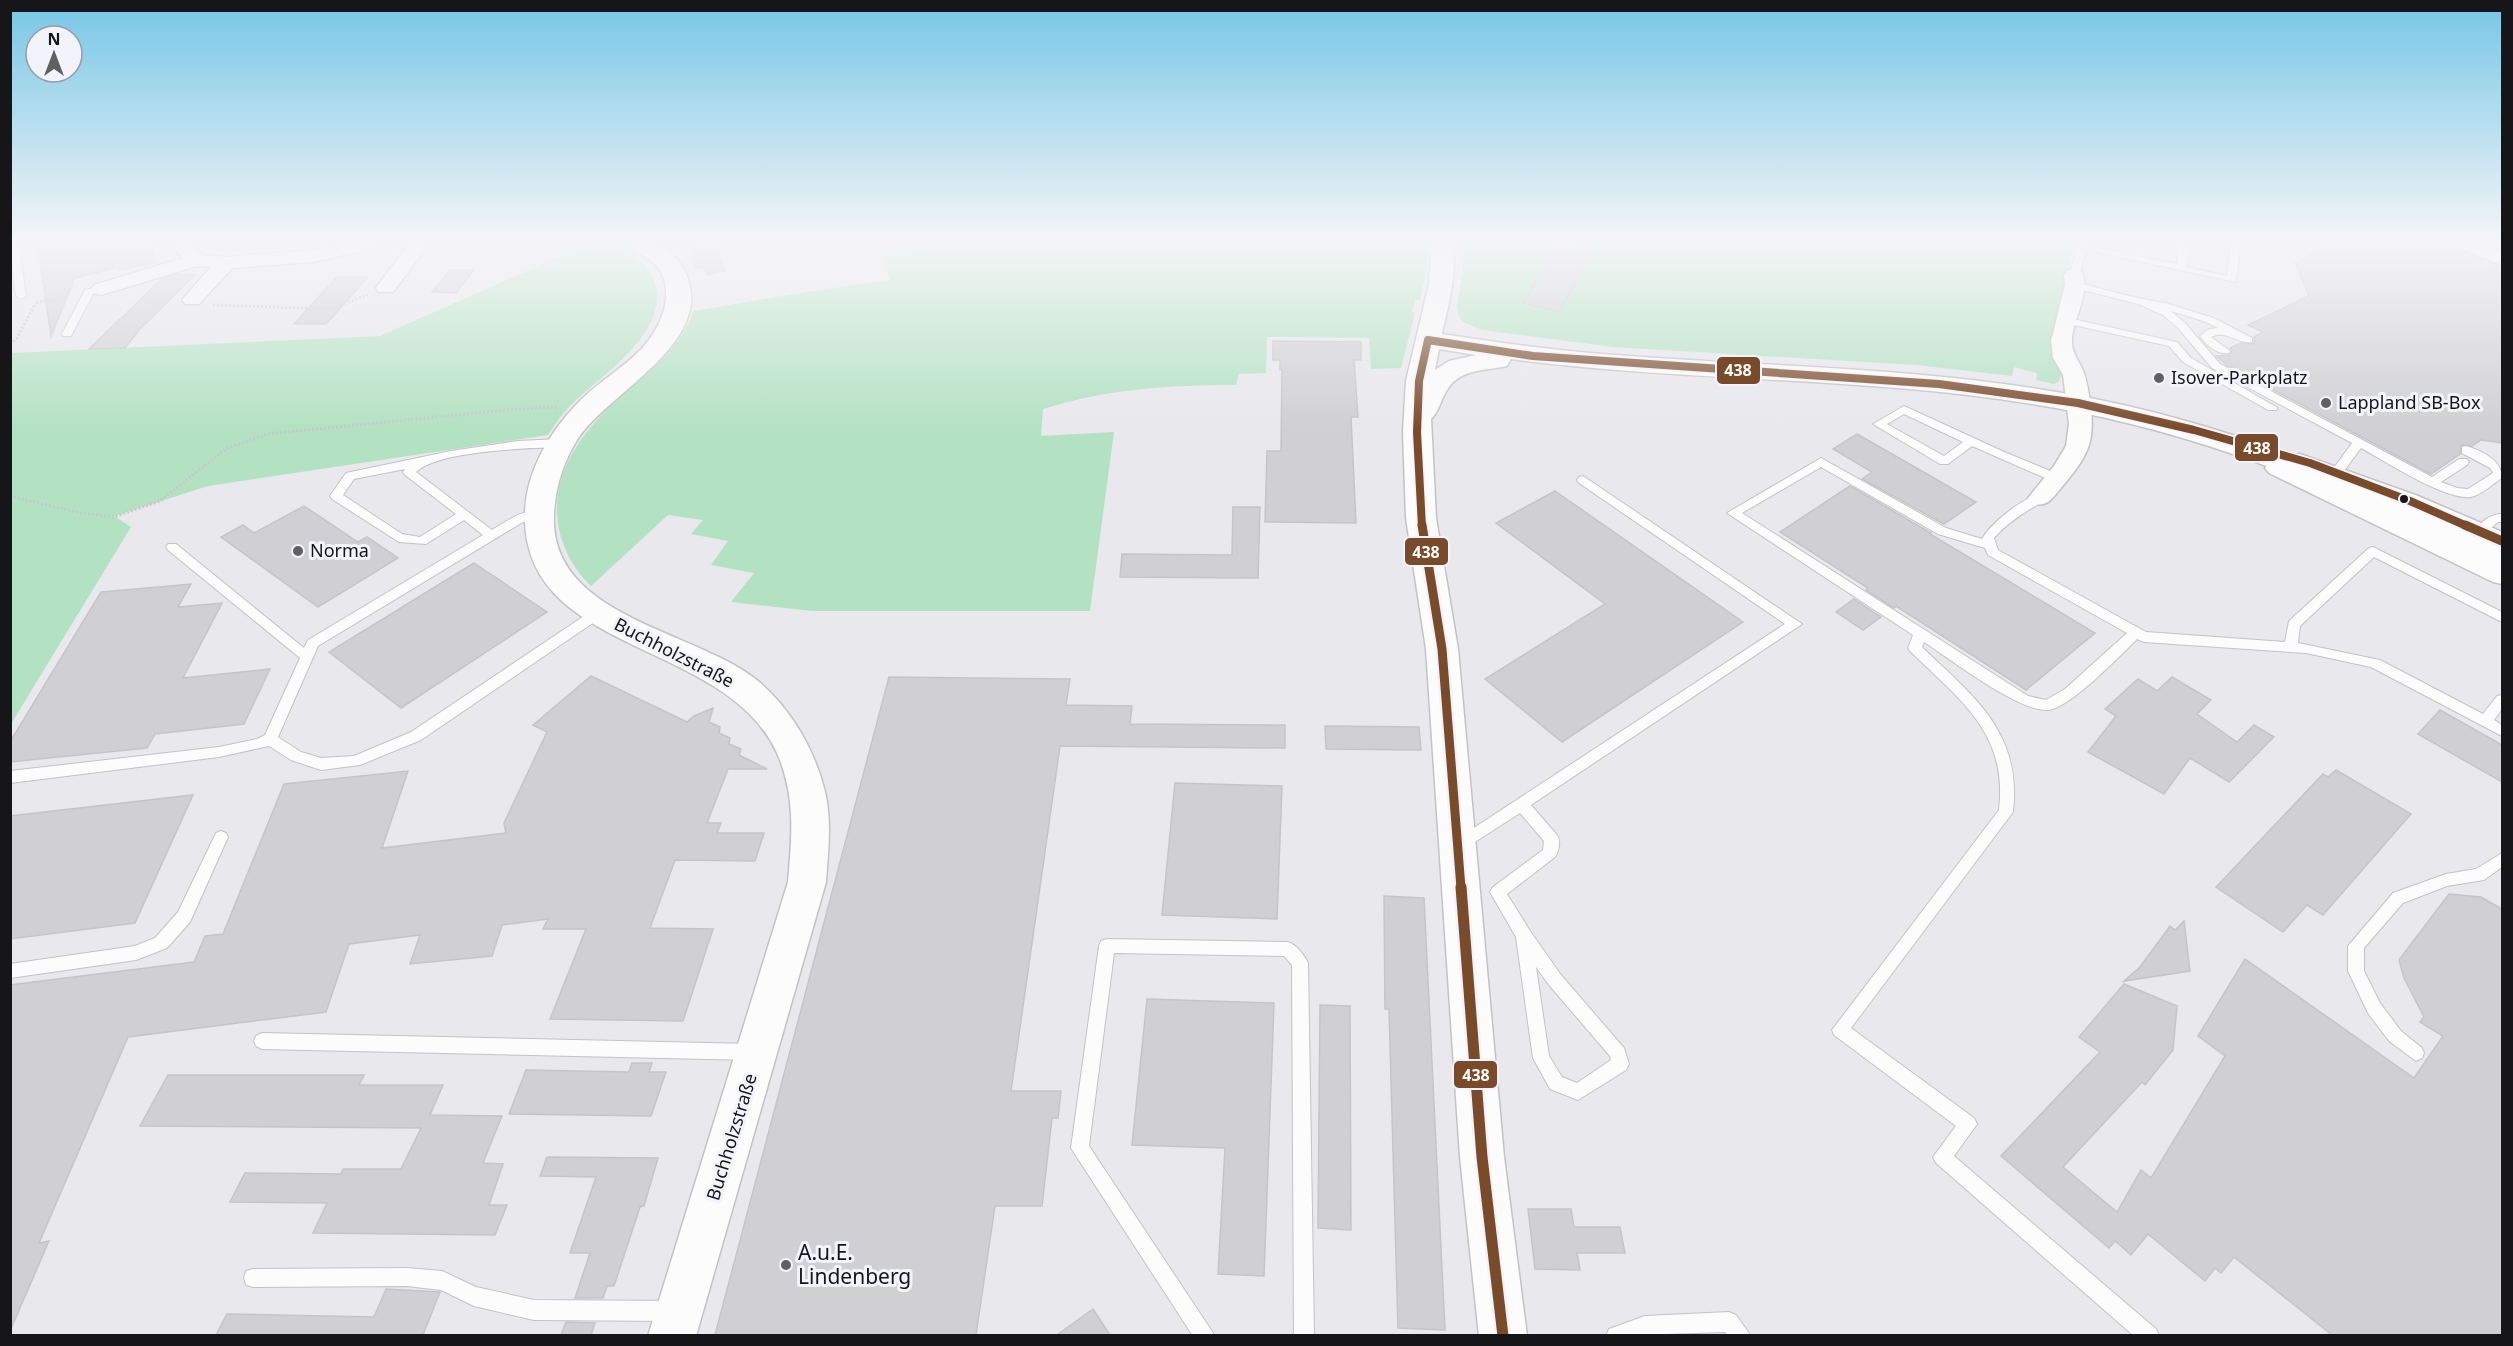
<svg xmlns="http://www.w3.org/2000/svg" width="2513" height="1346" font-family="'Noto Sans',sans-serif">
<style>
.green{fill:#b2e2c2}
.building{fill:#d0d0d4;stroke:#c5c5c9;stroke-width:1.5}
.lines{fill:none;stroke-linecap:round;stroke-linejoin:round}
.lane-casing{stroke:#c3c3c7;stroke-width:2}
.street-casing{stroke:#c3c3c7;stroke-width:3}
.secondary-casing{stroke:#c3c3c7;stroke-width:3}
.path{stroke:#c8c8ca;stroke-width:3;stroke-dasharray:2 2;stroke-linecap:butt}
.lane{fill:#fcfcfc;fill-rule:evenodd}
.street{fill:#fcfcfc;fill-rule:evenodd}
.secondary{fill:#fcfcfc;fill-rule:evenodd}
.bus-1-far2-casing{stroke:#f3f3fc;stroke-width:11}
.bus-1-far1-casing{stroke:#f3f3fc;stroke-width:14}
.bus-1-casing{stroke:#f3f3fc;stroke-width:16}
.bus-1-far2{stroke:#7a4b2a;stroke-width:8}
.bus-1-far1{stroke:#7a4b2a;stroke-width:9}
.bus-1{stroke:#7a4b2a;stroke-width:11}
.poi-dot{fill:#606063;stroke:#f3f3fc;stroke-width:2}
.bus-dot{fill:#161619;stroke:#f3f3fc;stroke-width:2}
.labels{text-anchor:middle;stroke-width:6;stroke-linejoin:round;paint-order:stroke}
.poi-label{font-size:18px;fill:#161619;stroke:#f3f3fc;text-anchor:start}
.street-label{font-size:18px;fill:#161619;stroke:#f3f3fc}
.near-poi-label{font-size:21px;fill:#161619;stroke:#f3f3fc;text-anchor:start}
.line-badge{stroke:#f3f3fc;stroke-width:2}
.badge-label{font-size:16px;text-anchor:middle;font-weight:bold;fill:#fff}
</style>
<rect width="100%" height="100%" fill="#e8e8ed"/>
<g class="green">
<path d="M595,241C616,241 632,250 646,267C686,320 607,371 574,402C563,412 556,423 548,435L208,486L114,516L131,527L11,724V353L380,336Z"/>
<path d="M936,241H1428L1427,268L1420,300H1415L1412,312L1415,313L1401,368L1371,369L1369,338L1267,337L1266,373L1239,374L1236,385C1169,385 1107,389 1043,409L1041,436L1114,432L1090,611H812L731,602L754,573L711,565L728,541L691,534L703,520L668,515L591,586C571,567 558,540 557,513C555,466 586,428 620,397C641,378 663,363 679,339C685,330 691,322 693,311L781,296L890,280L881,253L903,251Z"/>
<path d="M1463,241H2079L2085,246L2073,252L2050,343L2051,353L2062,374L2059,381L2054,384L2036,380L2037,373L2014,367L2012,376L1916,365L1613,347L1482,330L1463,322L1458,314L1457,305L1463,270Z"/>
</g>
<g class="building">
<path d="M37,241H151L156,262L119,270L118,267L75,278L51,336Z"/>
<path d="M2337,241H2444L2452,247L2502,267V443L2481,440L2472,446L2461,445L2460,454L2431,474L2227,365L2216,356L2229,355L2232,352L2230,348L2241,343L2254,344V337L2263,332L2248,325L2309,296L2295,263Z"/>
<path d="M715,244L725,271L707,275L704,267L696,268L694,247Z"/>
<path d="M1558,244L1592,252L1559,312L1523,303Z"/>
<path d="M450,270H474L456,293L432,292Z"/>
<path d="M177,274L195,275L140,329L125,348L89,349L162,279Z"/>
<path d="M337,277H368L326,324H294Z"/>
<path d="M1273,341L1361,342V360H1354L1358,417H1351L1356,523L1265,522L1267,451H1281L1282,370H1280V360H1273Z"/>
<path d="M1857,434L1976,502L1944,524L1862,479L1872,472L1833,449Z"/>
<path d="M1850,486L1931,533L1930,534L2095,633L2026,690L1896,606L1894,608L1866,590L1868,588L1780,532Z"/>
<path d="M1555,491L1743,622L1562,742L1485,679L1605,604L1496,523Z"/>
<path d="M304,506L358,542L367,537L398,558L318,607L221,537L243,525L254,533Z"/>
<path d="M1233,507H1260L1258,578L1120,577L1122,554L1232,555Z"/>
<path d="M474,563L547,612L401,708L329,652Z"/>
<path d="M191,584L178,607L222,603L183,678L270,669L244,724L155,734L147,748L10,762V742L101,592Z"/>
<path d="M1854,599L1881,617L1863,630L1836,612Z"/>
<path d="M591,676L687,722L694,716L713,708L709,722L720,727L719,733L730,738L729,744L741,749L739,755L767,769H728L707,823H721L717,833H764L755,861L675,860L650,928L713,929L683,1021L550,1019L586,929H543L548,919L502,925L492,956L410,964L420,935L349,944L326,1012L128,1037L39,1243L49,1241L10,1331V985L194,962L205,936L223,934L284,784L408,771L382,848L506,833L504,823L547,732L533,725Z"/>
<path d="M889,677L1070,679L1066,705L1132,706L1130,724L1285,725V748L1060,746L1011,1091H1061L1058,1118H1052L1042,1206H995L976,1335H715Z"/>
<path d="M2172,677L2211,700L2197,714L2237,742L2254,725L2274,737L2229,782L2190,758L2164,794L2088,752L2116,716L2105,709L2138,679L2157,691Z"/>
<path d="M2440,710L2502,745V782L2418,734Z"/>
<path d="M1325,726L1419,727L1421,750L1326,749Z"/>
<path d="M2336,770L2411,814L2323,915L2307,905L2283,932L2216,887L2323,774L2328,777Z"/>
<path d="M1175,783L1282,786L1277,919L1162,915Z"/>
<path d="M193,795L135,923L10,939V816Z"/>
<path d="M2449,894L2481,897L2502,909V1335H2332L2234,1257L2221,1273L2215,1268L2205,1281L2148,1234L2131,1255L2115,1241L2109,1248L2001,1156L2100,1052L2079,1037L2124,984L2177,1006L2173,1050L2145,1085L2142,1082L2063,1167L2117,1212L2141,1170L2151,1178L2225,1056L2198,1036L2245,959L2414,1078L2443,1036L2420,1022L2424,1017L2404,978L2399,960Z"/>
<path d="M1384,896L1424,898L1445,1330L1398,1328L1389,1009H1385Z"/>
<path d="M2184,921L2190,971L2124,981L2140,967L2170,926L2175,930Z"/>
<path d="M1147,999L1274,1003L1264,1276L1218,1274L1225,1148L1132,1145Z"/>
<path d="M1320,1005L1350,1006L1351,1230L1318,1228Z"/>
<path d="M632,1063H652L649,1072H666L651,1116L509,1114L526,1070L629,1072Z"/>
<path d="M168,1075H364L359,1085H443L430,1115L502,1116L483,1163L503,1164L489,1205H507L495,1235L313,1233L327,1203L230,1202L245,1173L341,1174L343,1169H401L421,1128L140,1126Z"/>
<path d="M547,1157L658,1158L644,1206L640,1207L614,1286H607L603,1298H575L590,1253H570L596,1177L540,1176Z"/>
<path d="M1528,1209H1571L1574,1227H1620L1625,1253H1577L1580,1270L1535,1269Z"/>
<path d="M386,1289L440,1292L423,1335H216L227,1314L374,1317Z"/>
<path d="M1093,1309L1110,1335H1057Z"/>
<path d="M566,1322L595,1323L591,1335H561Z"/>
</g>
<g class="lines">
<g class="lane-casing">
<g id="lane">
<path d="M10,241H18L26,296L21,299L16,296Z"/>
<path d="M2179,241H2189L2186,267L2227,276L2231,241H2241L2236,282L2086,250L2079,275L2074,278L2069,275L2079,244L2177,264Z"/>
<path d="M2075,282C2104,289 2137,299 2165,303L2214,318L2252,338V342C2237,344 2226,329 2211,337L2230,351L2229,353C2217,355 2206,345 2200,336L2209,329L2218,328L2206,322L2171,311L2185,323L2220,364L2432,477L2459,459H2467L2469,462L2467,465L2441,482L2457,488L2468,489L2493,473L2490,468L2462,453V447L2466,446C2482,451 2502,460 2502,478C2494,483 2481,495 2471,497C2444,500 2385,461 2361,448L2341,475H2333L2331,472L2352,443L2212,368L2178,328L2163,315L2138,304L2071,287L2070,285Z"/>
<path d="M101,286L105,287V291L93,294L71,336H63L62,334L85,290Z"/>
<path d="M2068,318L2177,342L2191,358L2278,408L2276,410H2268L2183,362L2169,346L2064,323V319Z"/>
<path d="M1904,406L2002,451L2060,475L2062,478L2060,481H2052L1972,446L1948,464H1940L1873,424ZM1904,414L1963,442L1944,456L1887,424Z"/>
<path d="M561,439L567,443L565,445C550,449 533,447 517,449C492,451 434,455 416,472L492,530C505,522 531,503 545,516L539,520L523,522L318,646L278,737L301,752L321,758L354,756L411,732L593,610H603L604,613L603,616L421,740L360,765L321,770L291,760L269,746L219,757L10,783V771L219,747L257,739L265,735L300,658L168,550L166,547L168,544H176L304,648L308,640L483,535L464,520L426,544L399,542L332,499L330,496L346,473L451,451L518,441ZM405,469L403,472L405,475L456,514L420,537L402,534L343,495L354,479Z"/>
<path d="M1821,458L1946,528L1982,539C1989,525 2028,492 2044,495L2046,498L2044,501C2026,511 2008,522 1994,538L1998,550L2146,632L2285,642L2289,621L2369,548L2373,547L2502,612V622L2374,557L2300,626L2298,643L2380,660L2483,714L2497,696L2502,695V709L2494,720L2502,725V736L2371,667L2306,653L2144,642L2137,639C2120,656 2070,708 2048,710C2019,712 1950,659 1924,642L1922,647C1974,697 2022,732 2013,812L1851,1028L1974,1118L1977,1124L1954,1156L2156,1329L2159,1336H2134L1936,1163L1933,1157L1956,1126L1834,1035L1832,1030L1999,810C2008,733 1961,701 1910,651L1908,648L1913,635L1727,513ZM1821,467L1938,534L1985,548L1988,555L2127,633L2065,689L2046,700L2028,696L1742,513Z"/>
<path d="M1583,476L1802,624L1531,805L1557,835C1561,841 1559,851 1555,857L1507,894L1530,931L1561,975L1624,1048L1629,1064L1626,1070L1578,1100L1550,1089L1533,1058L1516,937L1490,892L1493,887L1543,850L1544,841L1520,813L1464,849L1459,851L1454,849L1451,845L1454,841L1785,624L1579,483L1577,480L1579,477ZM1536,967L1549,985L1610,1056L1611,1060L1577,1083L1562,1077L1549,1056Z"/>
<path d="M2502,514V522H2498L2484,534H2476L2474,531C2481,522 2490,514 2502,514Z"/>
<path d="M221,831L226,833L228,837L190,922L167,948L136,960L10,978V964L135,946L155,938L178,912L216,833Z"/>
<path d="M2502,853V867L2484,880L2447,886L2403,903L2364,948V971L2380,1003L2401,1031L2422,1048L2424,1053L2422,1058L2416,1061L2389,1041L2368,1013L2348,971V946L2393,893L2446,874L2476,869Z"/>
<path d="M1107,939L1288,942C1297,945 1304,955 1308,963L1314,1336H1294L1292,965L1284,956L1114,953L1089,1146L1215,1336H1193L1071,1148L1099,946L1101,941Z"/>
<path d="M262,1033L752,1044L758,1047L760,1052L758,1057L752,1060L262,1049L256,1046L254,1041L256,1036Z"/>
<path d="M407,1268L442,1271L476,1287L534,1300L674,1301L681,1304L684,1311L681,1318L674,1321L534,1320L474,1306L441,1290L407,1286L253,1287L246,1285L244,1278L246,1271L253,1269Z"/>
<path d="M1729,1312L1736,1315L1751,1336H1728L1725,1332L1606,1336L1609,1329L1645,1316Z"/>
</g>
</g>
<g class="street-casing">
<g id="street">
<path d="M168,241H189L202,255L226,257L313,250L355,241H391L388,245L313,262L232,268L199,304H185L182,300L211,267L197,266L101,295L94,293L91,289L94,285L183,258Z"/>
<path d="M411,241H431L393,292H379L376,288Z"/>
<path d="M2450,241H2476L2502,252V265L2453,245Z"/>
<path d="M2074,269L2081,271C2093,289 2071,322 2072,342C2072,356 2082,364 2085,376C2090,396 2095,426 2089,445C2084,461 2071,476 2061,488C2052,499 2047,508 2032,503L2028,498L2054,466L2066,446L2069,424L2063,375L2053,358L2051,341L2065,285L2064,275L2067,271Z"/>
<path d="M2300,454L2418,496L2502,532V549L2402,506L2294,467L2502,566V584L2493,582L2269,473L2265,468L2269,463L2277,461L2292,466L2288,461L2292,456Z"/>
</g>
</g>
<g class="secondary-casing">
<g id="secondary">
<path d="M626,241C655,241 667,242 683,268C723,340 607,392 577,440C561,466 553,496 554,526C560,619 699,632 758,681C791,709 815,750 825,792C832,822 828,852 826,882L696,1336H648L788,882C792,837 796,796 777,753C725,638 521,656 525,513C526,472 549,433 576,405C607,371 649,359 664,310C667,299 667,285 662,274C654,258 636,255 626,241Z"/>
<path d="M1429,241H1453C1457,273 1449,303 1442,334C1500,343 1558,351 1616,355C1769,367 1923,367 2074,395C2224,422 2365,480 2502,544V566L2491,563C2358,500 2223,440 2077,412C1891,375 1699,384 1511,359L1507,366C1486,371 1460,368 1447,390C1441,399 1439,412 1431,419L1436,518L1458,649L1504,1157L1527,1336H1479L1460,1157L1426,649L1406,518L1403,432L1406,381L1429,284L1431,257ZM1439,349L1476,355L1449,361L1435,370Z"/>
</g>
</g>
<g class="path">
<path d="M36,303L68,296"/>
<path d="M213,305L329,309L368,295"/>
<path d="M10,344L17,338L35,304"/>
<path d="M10,496L81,513L113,517L160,501L227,448L267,434L475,413L544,407L559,408"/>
</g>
<use href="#lane" class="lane"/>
<use href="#street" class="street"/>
<use href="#secondary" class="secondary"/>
<g class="bus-1-far2-casing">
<path id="bus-1-far2" d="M1422,527L1417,432L1419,381L1428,340L1533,356L1939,384L2078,403L2194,430L2310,463L2410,501L2469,527"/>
</g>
<g class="bus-1-far1-casing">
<g id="bus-1-far1">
<path d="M1422,525L1442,649L1461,888"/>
<path d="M2465,525L2502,541"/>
</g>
</g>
<g class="bus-1-casing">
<path id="bus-1" d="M1461,887L1482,1157L1503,1336"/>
</g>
<use href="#bus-1-far2" class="bus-1-far2"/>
<use href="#bus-1-far1" class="bus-1-far1"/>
<use href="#bus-1" class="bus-1"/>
</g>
<linearGradient id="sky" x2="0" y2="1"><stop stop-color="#76c6e6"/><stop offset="0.56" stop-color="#f5f5f7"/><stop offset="1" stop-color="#f5f5f7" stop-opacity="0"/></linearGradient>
<rect width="2513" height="429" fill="url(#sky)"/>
<g class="poi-dot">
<circle cx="2159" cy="378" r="6"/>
<circle cx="2326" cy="403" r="6"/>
<circle cx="298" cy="551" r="6"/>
<circle cx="786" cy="1265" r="6"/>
</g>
<circle class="bus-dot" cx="2404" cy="499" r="5"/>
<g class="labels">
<g class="poi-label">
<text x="2171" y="384">Isover-Parkplatz</text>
<text x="2338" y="409">Lappland SB-Box</text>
<text x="310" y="557">Norma</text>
</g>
<g class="street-label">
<text transform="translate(674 653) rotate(27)" y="6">Buchholzstraße</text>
<text transform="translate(732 1137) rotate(-73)" y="6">Buchholzstraße</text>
</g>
<g class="near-poi-label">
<text x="798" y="1260">A.u.E.<tspan x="798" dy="24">Lindenberg</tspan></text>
</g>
</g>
<g class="line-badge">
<rect x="1716" y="356" width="45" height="29" rx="6" fill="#7a4b2a"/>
<rect x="2234" y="433" width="45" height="29" rx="6" fill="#7a4b2a"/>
<rect x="1404" y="537" width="45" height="29" rx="6" fill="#7a4b2a"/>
<rect x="1453" y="1060" width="45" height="29" rx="6" fill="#7a4b2a"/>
</g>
<g class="badge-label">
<text x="1738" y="376">438</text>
<text x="2257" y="454">438</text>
<text x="1426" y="558">438</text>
<text x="1476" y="1081">438</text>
</g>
<rect width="2513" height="1346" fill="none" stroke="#161619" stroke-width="24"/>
<g transform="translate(54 54)"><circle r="28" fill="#f3f3fc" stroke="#9b9ba1" stroke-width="1.5"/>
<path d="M0-4.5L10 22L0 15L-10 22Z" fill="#606063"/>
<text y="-9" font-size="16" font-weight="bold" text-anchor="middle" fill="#161619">N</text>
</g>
</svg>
